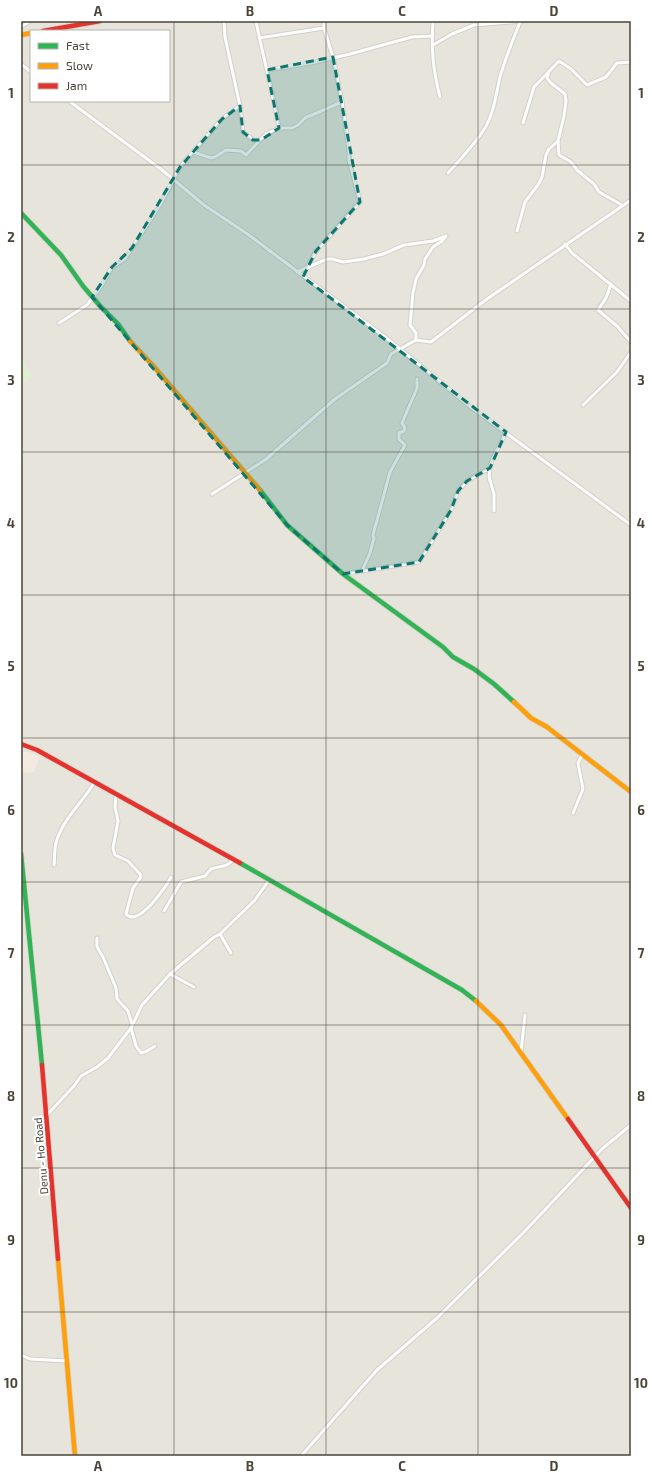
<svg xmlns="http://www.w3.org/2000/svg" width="652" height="1477" font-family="'Exo 2',sans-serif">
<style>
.residential{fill:#e7e4dc;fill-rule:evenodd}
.commercial{fill:#f3ebdf}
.grass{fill:#e1eecf}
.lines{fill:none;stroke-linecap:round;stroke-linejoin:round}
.street-casing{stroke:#d2d0cb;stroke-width:5}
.fast-casing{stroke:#d3cfc5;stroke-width:6}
.slow-casing{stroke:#d3cfc5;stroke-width:6}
.jam-casing{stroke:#d3cfc5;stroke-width:6}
.street{stroke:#fdfdfc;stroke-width:3}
.fast{stroke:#30b455;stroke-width:4.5}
.slow{stroke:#ff9f0a;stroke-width:4.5}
.jam{stroke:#e5322d;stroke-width:4.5}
.marked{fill:#0f766e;fill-opacity:0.2;stroke:#0f766e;stroke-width:3;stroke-dasharray:8 5;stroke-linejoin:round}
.grid{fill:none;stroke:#4b4439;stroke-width:1;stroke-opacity:0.55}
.labels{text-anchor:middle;stroke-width:4;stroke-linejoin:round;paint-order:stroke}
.street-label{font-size:11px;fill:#4b4439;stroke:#fff}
.neatline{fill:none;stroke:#4b4439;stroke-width:1.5}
.grid-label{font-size:13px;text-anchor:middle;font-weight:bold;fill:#4b4439}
</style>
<rect width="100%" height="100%" fill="#f4f2ee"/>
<path class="residential" d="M21,21H631V1456H21ZM31,31H169V101H31Z"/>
<path class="commercial" d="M21,752H29L40,756L34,772L21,773Z"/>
<path class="grass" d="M21,353L32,378L21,383Z"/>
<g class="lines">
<g class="street-casing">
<g id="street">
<path d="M256,21C263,57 273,92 279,128"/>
<path d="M433,21C431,49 433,70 440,97"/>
<path d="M21,27L30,21"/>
<path d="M259,38L324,28"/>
<path d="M433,45L452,34L474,25L523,21"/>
<path d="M21,64L31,72"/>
<path d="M267,70L311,63L350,54L412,37L432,36"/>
<path d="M549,71L547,78L551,83L565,94L566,101L564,116L558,141L559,155L571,162L577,170L594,184L599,192L622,205"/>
<path d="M69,101L162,170L204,205L246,233L389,340L468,405L631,525"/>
<path d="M240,106L243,132L253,140H260"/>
<path d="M523,123L534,87L559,61L571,69L587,85L606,77L617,63L631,62"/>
<path d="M193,152L211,158L215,157L226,150L241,151L246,155L266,134L279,128H292L298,125L305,118L342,102"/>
<path d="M448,173C459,161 477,141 485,128C494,113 496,94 500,77C505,59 513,40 520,22"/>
<path d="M517,231L525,202L538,185L542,177L546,155L549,149L558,141"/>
<path d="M565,244L572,253L631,301"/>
<path d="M307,268L316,251L360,202L349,160V150L342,102L333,57L324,28V21"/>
<path d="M297,272L327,259H332L343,262L364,259L383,254L404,245L433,241L446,236L442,241L433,247L425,259L424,265L416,279L413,293L410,325L416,333V340L431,342L487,299L631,200"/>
<path d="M611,284L606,298L598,310L617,326L631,342"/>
<path d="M59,323L87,305L102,285L112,267L125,259L132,248L160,205L180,167L222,119L240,106L225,37L224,21"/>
<path d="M583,405L617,372L631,352"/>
<path d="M490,468L489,477L494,494V511"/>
<path d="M212,494L265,460L335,399L387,363L391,354L416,340"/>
<path d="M362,571L370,553L374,538L373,535L390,472L405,445L399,439V433L404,431L405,428L402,423L417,388V379"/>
<path d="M343,574L419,562L451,510L458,491L467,481L490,468L492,460L506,432"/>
<path d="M116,795L115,807L118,821L113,848L114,852L115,855L128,861L140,874L141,877L133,888L126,914C138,928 166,887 171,877"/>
<path d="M573,813L583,789L578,763L582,755"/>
<path d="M54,865C55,858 54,850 56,843C62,820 82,803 94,783"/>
<path d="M164,911L181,882L205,876L211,869C222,865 225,869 234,859"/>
<path d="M220,934L231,953"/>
<path d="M97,938V947L103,957L116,988L117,999L128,1011L132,1024"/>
<path d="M170,974L194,987"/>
<path d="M131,1028L136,1046L141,1053L147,1051L155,1046"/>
<path d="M521,1052L525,1015"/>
<path d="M46,1116L74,1086L81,1076L97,1067L108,1058L131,1028L142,1005L170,974L214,937L220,934L255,900L269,880"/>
<path d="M21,1355L30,1359L67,1361"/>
<path d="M301,1456L377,1370L437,1318L525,1231L603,1148L631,1125"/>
</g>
</g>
<g class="fast-casing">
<g id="fast">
<path d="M21,213L61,255L83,286L100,306L118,324L130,341"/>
<path d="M260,490L287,525L343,574L443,647L453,657L474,669L494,684L514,702"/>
<path d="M21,854L42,1065"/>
<path d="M240,863L462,990L476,1001"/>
</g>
</g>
<g class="slow-casing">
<g id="slow">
<path d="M21,35L31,33"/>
<path d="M130,341L155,368L260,490"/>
<path d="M514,702L531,718L547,727L631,792"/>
<path d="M476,1001L501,1025L568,1119"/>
<path d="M58,1259L75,1456"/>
</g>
</g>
<g class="jam-casing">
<g id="jam">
<path d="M43,31L100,21"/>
<path d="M21,744L37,750L240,863"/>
<path d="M42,1065L58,1259"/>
<path d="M568,1119L631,1208"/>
</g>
</g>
<use href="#street" class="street"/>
<use href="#fast" class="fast"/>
<use href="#slow" class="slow"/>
<use href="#jam" class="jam"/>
</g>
<path class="marked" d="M333,57L360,202L316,251L303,277L506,432L490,468L467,481L458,491L451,510L419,562L343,574L287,525L92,297L112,267L132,248L180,167L222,119L240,106L243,132L253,140H261L279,128L267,70Z"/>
<path class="grid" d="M174,21V1456M326,21V1456M478,21V1456M21,165H631M21,309H631M21,452H631M21,595H631M21,738H631M21,882H631M21,1025H631M21,1168H631M21,1312H631"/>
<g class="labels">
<g class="street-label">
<text transform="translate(41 1156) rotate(-95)" y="4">Denu - Ho Road</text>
</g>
</g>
<rect width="652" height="1477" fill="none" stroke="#ffffff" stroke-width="44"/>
<rect x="30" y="30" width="140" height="72" fill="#ffffff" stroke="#b7b4b0"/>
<rect x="38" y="43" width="20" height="6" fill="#30b455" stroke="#b7b4b0"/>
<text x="66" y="50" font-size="12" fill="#4b4439">Fast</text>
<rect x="38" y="63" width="20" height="6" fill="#ff9f0a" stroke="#b7b4b0"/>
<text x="66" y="70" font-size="12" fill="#4b4439">Slow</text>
<rect x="38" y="83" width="20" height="6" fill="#e5322d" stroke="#b7b4b0"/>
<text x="66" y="90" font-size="12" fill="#4b4439">Jam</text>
<rect x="22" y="22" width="608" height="1433" class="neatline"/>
<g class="grid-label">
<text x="98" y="16">A</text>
<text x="250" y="16">B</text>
<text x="402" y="16">C</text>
<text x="554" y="16">D</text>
<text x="11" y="98">1</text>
<text x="641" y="98">1</text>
<text x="11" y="242">2</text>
<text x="641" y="242">2</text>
<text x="11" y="385">3</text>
<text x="641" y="385">3</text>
<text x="11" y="528">4</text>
<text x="641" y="528">4</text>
<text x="11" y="671">5</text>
<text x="641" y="671">5</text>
<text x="11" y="815">6</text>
<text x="641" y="815">6</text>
<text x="11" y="958">7</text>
<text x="641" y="958">7</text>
<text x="11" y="1101">8</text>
<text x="641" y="1101">8</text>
<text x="11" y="1245">9</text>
<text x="641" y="1245">9</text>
<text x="11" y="1388">10</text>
<text x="641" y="1388">10</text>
<text x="98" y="1471">A</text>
<text x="250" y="1471">B</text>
<text x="402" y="1471">C</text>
<text x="554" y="1471">D</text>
</g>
</svg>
